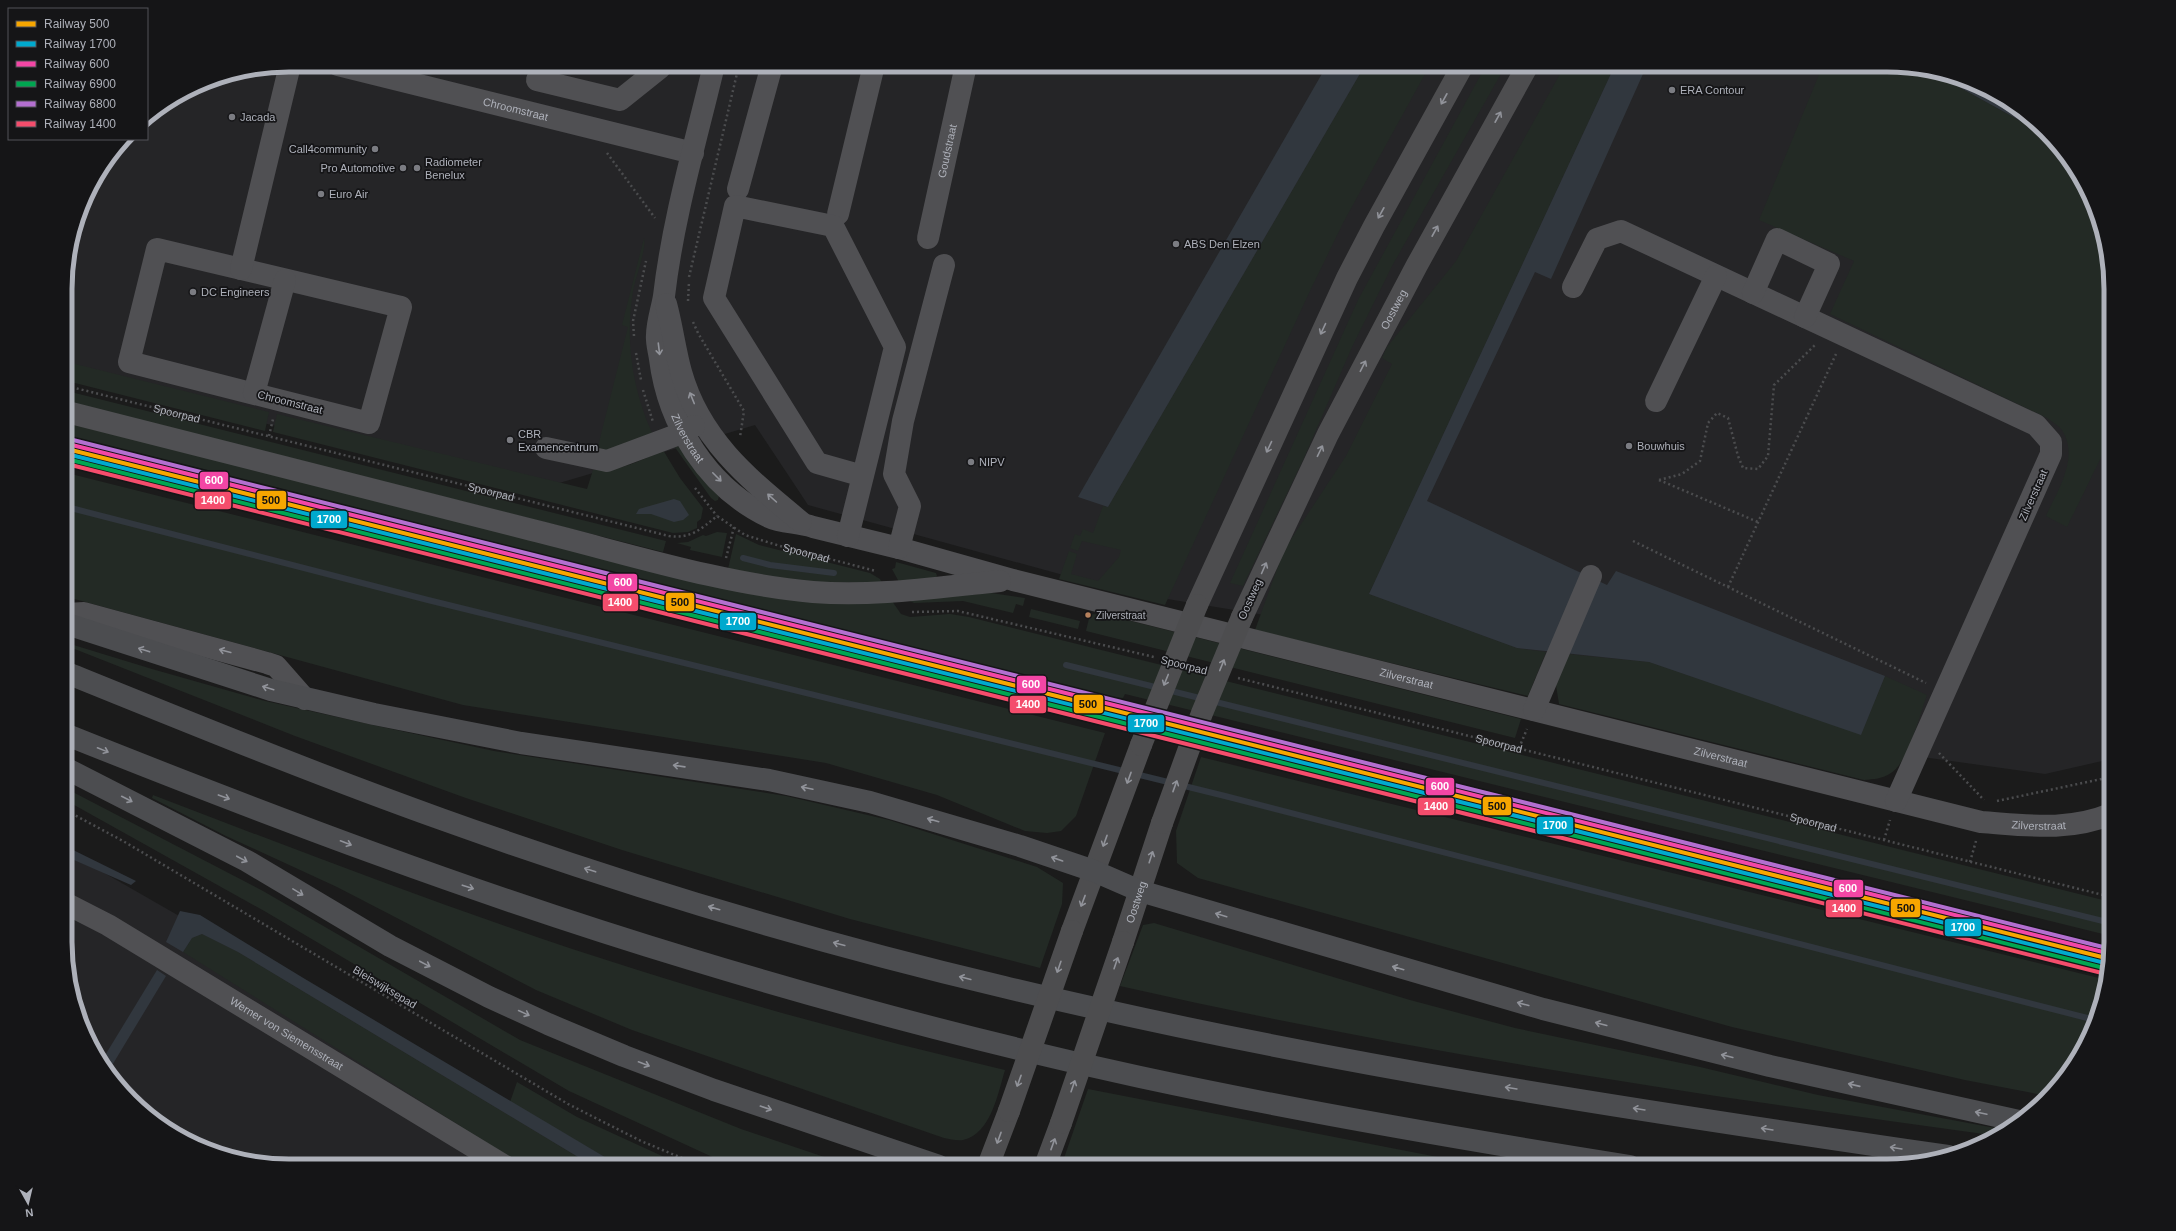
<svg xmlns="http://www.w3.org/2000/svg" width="2176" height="1231" font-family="Arial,sans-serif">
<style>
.built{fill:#252527}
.green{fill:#232a25}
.water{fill:#31373e}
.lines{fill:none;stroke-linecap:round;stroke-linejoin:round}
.stream{stroke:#31373e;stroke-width:6}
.path{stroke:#4b4c4e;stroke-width:2.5;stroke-dasharray:2 3;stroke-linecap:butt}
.minor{stroke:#505053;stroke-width:22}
.major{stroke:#4d4d4f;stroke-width:22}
.highway{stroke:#4c4d50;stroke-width:22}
.major-bridge{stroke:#4d4d4f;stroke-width:22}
.rail-1-casing{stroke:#151517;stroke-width:7}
.rail-2-casing{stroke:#151517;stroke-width:7}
.rail-3-casing{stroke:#151517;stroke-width:7}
.rail-4-casing{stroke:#151517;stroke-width:7}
.rail-5-casing{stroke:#151517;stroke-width:7}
.rail-6-casing{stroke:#151517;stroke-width:7}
.rail-1{stroke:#f7a600;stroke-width:4}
.rail-2{stroke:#00a9ce;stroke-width:4}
.rail-3{stroke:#f346a5;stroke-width:4}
.rail-4{stroke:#00a651;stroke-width:4}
.rail-5{stroke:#b36fd0;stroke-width:4}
.rail-6{stroke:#f44d6c;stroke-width:4}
.oneway{stroke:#91939a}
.oneway2{stroke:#92949b}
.poi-dot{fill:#7b7c82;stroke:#151517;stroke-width:1.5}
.bus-dot{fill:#b6815c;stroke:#151517;stroke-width:1.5}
.labels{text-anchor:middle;stroke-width:3.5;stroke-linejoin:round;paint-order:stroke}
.bus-label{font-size:10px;fill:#aeb1ba;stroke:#151517;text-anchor:start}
.poi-label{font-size:11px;fill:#aeb1ba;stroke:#151517;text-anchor:start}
.street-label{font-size:11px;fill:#aeb1ba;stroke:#151517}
.rim{fill:none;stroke:#aeb1ba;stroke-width:5}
.line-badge{stroke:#151517;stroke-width:1.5}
.badge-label{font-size:11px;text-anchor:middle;font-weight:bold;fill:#fff}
.pale-badge-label{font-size:11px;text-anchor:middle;font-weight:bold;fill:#111}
</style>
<rect width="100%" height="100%" fill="#1b1b1b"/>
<g class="built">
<path d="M289,65H1887L1945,73L1999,95L2035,121L2073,165L2099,217L2111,275V759L2045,774L1778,737L1307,622L1125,592L808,505L755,425L539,489L67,376V260L88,190L127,139H147V117L204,82Z"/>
<path d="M67,857L99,870L616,1166H289L231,1158L177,1136L141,1110L103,1066L77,1014L67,971Z"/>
</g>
<g class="green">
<path d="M1365,65H1430L1343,223L1309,293L1165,605L1059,579L1069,551L1077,554L1071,574L1098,581L1119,557L1121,550L1082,541L1078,551L1070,548L1075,534L1080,536L1083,529L1093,533L1103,506L1108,507Z"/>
<path d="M1486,65H1506L1392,266L1352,347L1303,460L1243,586L1230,583L1358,300Z"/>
<path d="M1565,65H1615L1369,594L1517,648L1546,652L1528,696L1255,630L1284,550L1346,456L1392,364L1382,358L1387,347L1456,261Z"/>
<path d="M1823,65H1887L1930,71L2038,131L2041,128L2073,165L2099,217L2111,274V437L2067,527L2046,516C2057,491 2081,456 2061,429C2058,425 2051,421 2047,418L1830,314L1854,261L1759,220Z"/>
<path d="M644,238C647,248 635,279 633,291C625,341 632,389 653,435C630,445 610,456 584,447L585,445L598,446L628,327L622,325Z"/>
<path d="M67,362L269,412L265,431L67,381Z"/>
<path d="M67,391L666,541L663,552L592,534L67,402Z"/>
<path d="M277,414L587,489L593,470C621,471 638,462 663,450L680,478L703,508L701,519L697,522V528L688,532L673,533L273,432Z"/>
<path d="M67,422L447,519L892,601L901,614L910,617L950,614L969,617L2111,902V936L1125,694L1123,698L1107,697L67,437Z"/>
<path d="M674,446L683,447L720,492L718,500L715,501L711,498Z"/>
<path d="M67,473L1105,733L1076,816L1061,831L1047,833L1025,831L937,795L826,763L463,705L67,597Z"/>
<path d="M717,532L727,533L722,557L690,550L691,547L677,543L688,542L703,535L706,536Z"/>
<path d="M736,534L759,545L870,573L880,579L882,583L812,582L780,579L728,569Z"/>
<path d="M896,562L936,573L937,576L933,579L899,582L892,569L895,568Z"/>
<path d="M991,593L1025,598L1023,606L1016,604L1013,613L963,601L914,603L908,600Z"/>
<path d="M1031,609L1080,621L1078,629L1029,617Z"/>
<path d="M1090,614L1107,615L1521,719L1515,738L1086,631Z"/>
<path d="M67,643L152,669L265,701L373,725L494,751L786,796L889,820L1037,867L1063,883L1062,904L1040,968L850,919L622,850L463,797L295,736L67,646Z"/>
<path d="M1567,654L1649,662L1861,734L1885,676L1927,695C1920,714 1908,763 1891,773C1882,779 1874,779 1864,780L1559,704L1555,679Z"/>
<path d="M1201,757L2107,980L2103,1000L2081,1054L2048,1096L1965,1080L1732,1027L1198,878L1177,863L1176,831Z"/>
<path d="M67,789L263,891L520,1040L741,1129L851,1166H732L569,1091L266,912L67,801Z"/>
<path d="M153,795C271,840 389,886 508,927C671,984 838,1031 1005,1070C998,1093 991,1134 963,1140C957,1141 950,1139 944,1138L632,1030L536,990L337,887L226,836L152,798Z"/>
<path d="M1154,923L1410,1000L1515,1028L1700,1067L1818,1095L2006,1130L1998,1136C1704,1096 1410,1052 1120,986L1143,925Z"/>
<path d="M202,934L238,952L593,1166H524L183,952L192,938Z"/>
<path d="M517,1082L577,1117L684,1166H620L510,1102Z"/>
<path d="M1088,1089L1448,1159L1491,1166H1064L1063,1161Z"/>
</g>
<g class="water">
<path d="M1327,65H1365L1108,507L1078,497Z"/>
<path d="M1615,65H1647L1551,279L1535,272L1427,501L1607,585L1616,571L1885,676L1861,735L1649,662L1517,648L1369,594Z"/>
<path d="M1930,71C1966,76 2017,100 2041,128L2039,131Z"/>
<path d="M674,499L680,501L689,515L683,520L674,522L651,514H636L639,509Z"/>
<path d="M67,847L136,881L131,885L67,857Z"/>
<path d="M180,911L200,915L305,979L620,1166H593L238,952L202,934L192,938L183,952L166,942Z"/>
<path d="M157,970L166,976L108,1072L101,1062Z"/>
</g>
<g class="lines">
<g class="stream">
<path d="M67,507L428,600L1225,796L2095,1020"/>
<path d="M743,558L770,565L834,573"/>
<path d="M1066,665L2111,923"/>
</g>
<g class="path">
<path d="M607,153L655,218"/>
<path d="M689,277L739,65"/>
<path d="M688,301L689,282"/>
<path d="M693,322L698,333L744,411L740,437"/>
<path d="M634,336L633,321L646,261"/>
<path d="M636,353L641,380"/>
<path id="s1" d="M67,386L669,536C691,539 701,529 717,516L745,535L780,546L876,571"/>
<path d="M643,390L653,422"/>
<path d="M269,436L273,419"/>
<path d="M1659,480L1682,474L1700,461L1708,423L1717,413L1728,418L1738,456L1743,468L1758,469L1768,456L1774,385L1815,345"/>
<path d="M1659,480L1758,522"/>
<path d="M695,488L717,516"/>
<path d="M1633,541L1926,683"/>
<path d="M726,558L734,527"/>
<path d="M1728,587L1836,354"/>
<path d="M912,612L958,611L1154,657"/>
<path id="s2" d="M1238,678L2111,897"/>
<path d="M1519,748L1527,729"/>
<path d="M1939,753L1984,800"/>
<path d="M1997,801L2111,777"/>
<path d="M67,811L123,841L568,1104L641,1141L701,1166"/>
<path d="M1884,840L1890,820"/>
<path d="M1970,862L1976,841"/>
</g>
<g class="minor">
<path id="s3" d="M338,65L693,153"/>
<path id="s4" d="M714,65C696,141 673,218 664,296C662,309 657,322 657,335C656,342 659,351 660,359C668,424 708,488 769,517C782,523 799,522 813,527L899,548L1013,580L1981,822C2025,825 2068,832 2111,814"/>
<path d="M537,80L620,100L660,68L661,65"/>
<path d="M738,189L772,65"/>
<path d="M838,214L874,65"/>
<path id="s5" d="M928,238L966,65"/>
<path d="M157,249L401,307L369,423L129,362Z"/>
<path d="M241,269L290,65"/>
<path d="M1573,287L1597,239L1621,231L2036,425L2051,442V454L1896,801"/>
<path d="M1753,293L1777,239L1829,264L1805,317"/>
<path d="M666,304C672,326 675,350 681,372C700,440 749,479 801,522"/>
<path d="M254,393L285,280"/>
<path d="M1656,401L1716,276"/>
<path d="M67,412C222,452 377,491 532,530C622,552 721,584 813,592C875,597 938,587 1000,581"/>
<path d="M546,448L607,461L682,433L694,426"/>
<path d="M848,536L895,347L833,226L735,206L714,298L817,463L863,476"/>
<path d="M899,548L910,506L894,474L903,421L944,265"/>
<path d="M67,614L84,613L267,663L276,666L305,699"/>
<path d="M1534,710L1591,576"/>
<path id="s6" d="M67,904L108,925L505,1166"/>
</g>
<g class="major">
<path d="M1197,605L1347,278L1374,226L1463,65"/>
<path id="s7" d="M1242,617L1328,434L1417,265L1528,65"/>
<path d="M1072,931L1141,745"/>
<path id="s8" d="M1123,942L1162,823"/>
<path d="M988,1166L1009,1111"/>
<path d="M1045,1166L1061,1123"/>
</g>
<g class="highway">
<path d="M67,624L271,690L374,714L521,743L769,780L870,802L1020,846L1094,871L1140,891L1543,1009L1770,1066L2019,1121"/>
<path d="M67,673C191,723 315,774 441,819C625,885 814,942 1004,987C1314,1062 1632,1110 1948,1156"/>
<path d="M67,735C272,817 478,895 690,959C838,1004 988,1044 1140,1077C1302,1112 1466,1140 1630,1166"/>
<path d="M67,769L247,861L390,946L489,997L548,1024L624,1056L714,1090L939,1166"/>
</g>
<g class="major-bridge">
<path d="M1141,745L1197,605"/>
<path d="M1162,823L1202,713L1242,617"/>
<path d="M1009,1111L1072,931"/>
<path d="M1061,1123L1123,942"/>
</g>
<g class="rail-1-casing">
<path id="rail-1" d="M67,449L2110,959"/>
</g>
<g class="rail-2-casing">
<path id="rail-2" d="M67,454L2109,964"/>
</g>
<g class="rail-3-casing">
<path id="rail-3" d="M68,444L2111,954"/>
</g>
<g class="rail-4-casing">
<path id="rail-4" d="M67,459L2108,969"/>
</g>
<g class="rail-5-casing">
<path id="rail-5" d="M69,439L2111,949"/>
</g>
<g class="rail-6-casing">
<path id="rail-6" d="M67,464L2106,974"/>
</g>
<use href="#rail-1" class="rail-1"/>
<use href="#rail-2" class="rail-2"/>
<use href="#rail-3" class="rail-3"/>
<use href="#rail-4" class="rail-4"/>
<use href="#rail-5" class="rail-5"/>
<use href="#rail-6" class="rail-6"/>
</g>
<defs><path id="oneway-shaft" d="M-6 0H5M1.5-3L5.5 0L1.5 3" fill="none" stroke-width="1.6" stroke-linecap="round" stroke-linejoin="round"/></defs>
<g class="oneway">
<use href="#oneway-shaft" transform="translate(1444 99) rotate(119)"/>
<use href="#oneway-shaft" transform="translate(1498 117) rotate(-61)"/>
<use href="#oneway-shaft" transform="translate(1381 213) rotate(119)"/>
<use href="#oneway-shaft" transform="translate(1435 231) rotate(-61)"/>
<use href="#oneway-shaft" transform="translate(1323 329) rotate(115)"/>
<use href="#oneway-shaft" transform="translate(1363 366) rotate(-63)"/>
<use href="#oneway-shaft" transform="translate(1269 447) rotate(115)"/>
<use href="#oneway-shaft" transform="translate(1320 451) rotate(-64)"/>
<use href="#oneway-shaft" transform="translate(1264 568) rotate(-66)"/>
<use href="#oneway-shaft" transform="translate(144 650) rotate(-162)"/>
<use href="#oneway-shaft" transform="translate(1222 665) rotate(-68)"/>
<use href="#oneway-shaft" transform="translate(1166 680) rotate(112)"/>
<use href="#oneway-shaft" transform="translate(268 688) rotate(-163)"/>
<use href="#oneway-shaft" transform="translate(103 750) rotate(22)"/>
<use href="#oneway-shaft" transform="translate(679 766) rotate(-172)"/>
<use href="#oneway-shaft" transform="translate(1129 778) rotate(110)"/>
<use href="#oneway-shaft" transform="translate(1175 786) rotate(-70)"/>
<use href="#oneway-shaft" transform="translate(807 788) rotate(-168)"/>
<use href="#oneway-shaft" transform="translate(224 797) rotate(20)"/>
<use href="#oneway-shaft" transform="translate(127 799) rotate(27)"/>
<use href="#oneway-shaft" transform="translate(933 820) rotate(-164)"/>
<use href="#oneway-shaft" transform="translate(1105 841) rotate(110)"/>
<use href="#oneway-shaft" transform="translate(346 843) rotate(21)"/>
<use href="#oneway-shaft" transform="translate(1151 857) rotate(-72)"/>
<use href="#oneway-shaft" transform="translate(242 859) rotate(28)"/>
<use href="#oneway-shaft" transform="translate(1057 859) rotate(-161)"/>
<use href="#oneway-shaft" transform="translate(590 870) rotate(-162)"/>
<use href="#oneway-shaft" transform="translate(468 887) rotate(18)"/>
<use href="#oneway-shaft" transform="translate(298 892) rotate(31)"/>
<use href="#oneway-shaft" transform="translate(1083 901) rotate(111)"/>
<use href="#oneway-shaft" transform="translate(714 908) rotate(-164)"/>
<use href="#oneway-shaft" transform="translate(1221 915) rotate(-163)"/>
<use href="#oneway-shaft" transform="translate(839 944) rotate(-165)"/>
<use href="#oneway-shaft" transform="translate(1116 963) rotate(-71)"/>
<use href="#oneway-shaft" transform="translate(425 964) rotate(28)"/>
<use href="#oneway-shaft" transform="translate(1059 967) rotate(109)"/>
<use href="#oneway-shaft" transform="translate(1398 968) rotate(-164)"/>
<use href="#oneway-shaft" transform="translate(965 978) rotate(-166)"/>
<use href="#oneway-shaft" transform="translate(1523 1004) rotate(-165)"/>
<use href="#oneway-shaft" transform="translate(524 1013) rotate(25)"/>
<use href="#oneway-shaft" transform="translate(1601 1024) rotate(-165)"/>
<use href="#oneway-shaft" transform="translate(1727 1056) rotate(-166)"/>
<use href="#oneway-shaft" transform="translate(644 1064) rotate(21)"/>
<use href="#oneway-shaft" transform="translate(1019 1081) rotate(110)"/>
<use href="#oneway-shaft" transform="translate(1854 1085) rotate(-167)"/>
<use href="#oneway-shaft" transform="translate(1073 1086) rotate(-71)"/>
<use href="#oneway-shaft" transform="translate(1511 1088) rotate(-171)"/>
<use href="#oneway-shaft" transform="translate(766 1108) rotate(19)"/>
<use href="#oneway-shaft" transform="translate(1639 1109) rotate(-171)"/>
<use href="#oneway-shaft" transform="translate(1981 1113) rotate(-168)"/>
<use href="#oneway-shaft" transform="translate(1767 1129) rotate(-171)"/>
<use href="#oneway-shaft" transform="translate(999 1138) rotate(110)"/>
<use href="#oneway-shaft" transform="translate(1053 1144) rotate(-70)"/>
<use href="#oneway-shaft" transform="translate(1896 1148) rotate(-171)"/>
</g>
<g class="oneway2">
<use href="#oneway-shaft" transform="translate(659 349) rotate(83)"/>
<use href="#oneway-shaft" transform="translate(692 398) rotate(-112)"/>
<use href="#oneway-shaft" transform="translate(717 477) rotate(45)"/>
<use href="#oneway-shaft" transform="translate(772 498) rotate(-138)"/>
<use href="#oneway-shaft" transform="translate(225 651) rotate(-165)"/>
</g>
<g class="poi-dot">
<circle cx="1672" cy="90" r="4"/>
<circle cx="232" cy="117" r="4"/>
<circle cx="375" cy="149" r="4"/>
<circle cx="403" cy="168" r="4"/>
<circle cx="417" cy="168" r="4"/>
<circle cx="321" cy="194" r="4"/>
<circle cx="1176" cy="244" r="4"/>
<circle cx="193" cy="292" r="4"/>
<circle cx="510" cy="440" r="4"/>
<circle cx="1629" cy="446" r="4"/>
<circle cx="971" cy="462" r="4"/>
</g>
<circle class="bus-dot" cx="1088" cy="615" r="3.5"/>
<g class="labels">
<g class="bus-label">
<text x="1096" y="619">Zilverstraat</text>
</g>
<g class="poi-label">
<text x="1680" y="94">ERA Contour</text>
<text x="240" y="121">Jacada</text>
<text x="367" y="153" text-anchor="end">Call4community</text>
<text x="425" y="166">Radiometer<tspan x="425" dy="13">Benelux</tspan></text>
<text x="395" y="172" text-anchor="end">Pro Automotive</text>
<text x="329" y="198">Euro Air</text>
<text x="1184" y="248">ABS Den Elzen</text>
<text x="201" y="296">DC Engineers</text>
<text x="518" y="438">CBR<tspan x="518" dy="13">Examencentrum</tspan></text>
<text x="1637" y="450">Bouwhuis</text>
<text x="979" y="466">NIPV</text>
</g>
<g class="street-label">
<text dy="4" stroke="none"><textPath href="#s3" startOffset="183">Chroomstraat</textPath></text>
<text dy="4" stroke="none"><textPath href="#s5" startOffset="89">Goudstraat</textPath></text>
<text dy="4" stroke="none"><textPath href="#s7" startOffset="343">Oostweg</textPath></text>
<text transform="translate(290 402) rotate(14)" y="4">Chroomstraat</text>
<text dy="4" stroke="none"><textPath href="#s1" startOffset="113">Spoorpad</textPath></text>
<text dy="4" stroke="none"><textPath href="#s4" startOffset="385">Zilverstraat</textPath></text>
<text dy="4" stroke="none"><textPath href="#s1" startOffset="437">Spoorpad</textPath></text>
<text transform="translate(2033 495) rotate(-66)" y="4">Zilverstraat</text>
<text dy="4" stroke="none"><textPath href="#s1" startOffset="772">Spoorpad</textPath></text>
<text transform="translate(1250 599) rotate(-66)" y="4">Oostweg</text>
<text transform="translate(1184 665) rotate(14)" y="4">Spoorpad</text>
<text dy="4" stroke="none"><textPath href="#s4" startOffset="1158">Zilverstraat</textPath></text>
<text dy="4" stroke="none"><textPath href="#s2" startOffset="269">Spoorpad</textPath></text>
<text dy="4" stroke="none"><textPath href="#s4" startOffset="1482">Zilverstraat</textPath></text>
<text dy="4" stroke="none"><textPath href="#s2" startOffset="593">Spoorpad</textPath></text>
<text dy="4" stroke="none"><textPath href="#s4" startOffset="1808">Zilverstraat</textPath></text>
<text dy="4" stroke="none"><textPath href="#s8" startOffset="42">Oostweg</textPath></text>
<text transform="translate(385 987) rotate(31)" y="4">Bleiswijksepad</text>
<text dy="4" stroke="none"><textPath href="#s6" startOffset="255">Werner von Siemensstraat</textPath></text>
</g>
</g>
<path d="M0 0H2176V1231H0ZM289 72H1887A217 217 0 0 1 2104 289V942A217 217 0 0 1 1887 1159H289A217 217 0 0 1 72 942V289A217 217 0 0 1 289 72Z" fill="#151517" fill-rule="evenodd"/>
<path class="rim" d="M289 72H1887A217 217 0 0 1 2104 289V942A217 217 0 0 1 1887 1159H289A217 217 0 0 1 72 942V289A217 217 0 0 1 289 72Z"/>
<g class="line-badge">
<rect x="199" y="471" width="30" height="19" rx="4" fill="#f346a5"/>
<rect x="256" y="490" width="31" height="20" rx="4" fill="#f7a600"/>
<rect x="194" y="491" width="38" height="19" rx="4" fill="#f44d6c"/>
<rect x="310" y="510" width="38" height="19" rx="4" fill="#00a9ce"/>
<rect x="607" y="573" width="31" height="19" rx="4" fill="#f346a5"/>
<rect x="665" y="592" width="30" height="20" rx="4" fill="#f7a600"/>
<rect x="602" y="593" width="37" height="19" rx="4" fill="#f44d6c"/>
<rect x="719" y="612" width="38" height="19" rx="4" fill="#00a9ce"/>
<rect x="1016" y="675" width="31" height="19" rx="4" fill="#f346a5"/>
<rect x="1073" y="694" width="31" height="20" rx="4" fill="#f7a600"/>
<rect x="1009" y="695" width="38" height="19" rx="4" fill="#f44d6c"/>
<rect x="1127" y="714" width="38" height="19" rx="4" fill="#00a9ce"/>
<rect x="1425" y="777" width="30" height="19" rx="4" fill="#f346a5"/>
<rect x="1482" y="796" width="30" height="20" rx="4" fill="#f7a600"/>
<rect x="1417" y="797" width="38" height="19" rx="4" fill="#f44d6c"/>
<rect x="1536" y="816" width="38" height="19" rx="4" fill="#00a9ce"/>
<rect x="1833" y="879" width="31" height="19" rx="4" fill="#f346a5"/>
<rect x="1890" y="898" width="31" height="20" rx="4" fill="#f7a600"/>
<rect x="1825" y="899" width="38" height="19" rx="4" fill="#f44d6c"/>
<rect x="1944" y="918" width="38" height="19" rx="4" fill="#00a9ce"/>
</g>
<g class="badge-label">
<text x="214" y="484">600</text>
<text x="213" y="504">1400</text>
<text x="329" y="523">1700</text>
<text x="623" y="586">600</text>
<text x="620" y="606">1400</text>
<text x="738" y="625">1700</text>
<text x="1031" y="688">600</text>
<text x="1028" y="708">1400</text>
<text x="1146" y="727">1700</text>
<text x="1440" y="790">600</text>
<text x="1436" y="810">1400</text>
<text x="1555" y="829">1700</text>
<text x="1848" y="892">600</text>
<text x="1844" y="912">1400</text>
<text x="1963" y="931">1700</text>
</g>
<g class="pale-badge-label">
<text x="271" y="504">500</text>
<text x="680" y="606">500</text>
<text x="1088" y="708">500</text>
<text x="1497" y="810">500</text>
<text x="1906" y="912">500</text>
</g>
<rect x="8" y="8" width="140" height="132" fill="#151517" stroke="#525358"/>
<rect x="16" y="21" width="20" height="6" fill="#f7a600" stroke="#525358"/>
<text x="44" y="28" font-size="12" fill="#aeb1ba">Railway 500</text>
<rect x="16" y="41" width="20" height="6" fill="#00a9ce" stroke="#525358"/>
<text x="44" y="48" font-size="12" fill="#aeb1ba">Railway 1700</text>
<rect x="16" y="61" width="20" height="6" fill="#f346a5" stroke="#525358"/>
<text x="44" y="68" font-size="12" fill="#aeb1ba">Railway 600</text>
<rect x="16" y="81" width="20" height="6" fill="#00a651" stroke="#525358"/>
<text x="44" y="88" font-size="12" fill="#aeb1ba">Railway 6900</text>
<rect x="16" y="101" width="20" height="6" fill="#b36fd0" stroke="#525358"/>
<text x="44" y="108" font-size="12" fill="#aeb1ba">Railway 6800</text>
<rect x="16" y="121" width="20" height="6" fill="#f44d6c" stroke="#525358"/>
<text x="44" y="128" font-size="12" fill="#aeb1ba">Railway 1400</text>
<g transform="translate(28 1203) rotate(172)" stroke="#151517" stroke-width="3" paint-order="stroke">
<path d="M0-3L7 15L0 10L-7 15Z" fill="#aeb1ba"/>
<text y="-6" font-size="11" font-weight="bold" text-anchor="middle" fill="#aeb1ba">N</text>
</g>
</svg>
